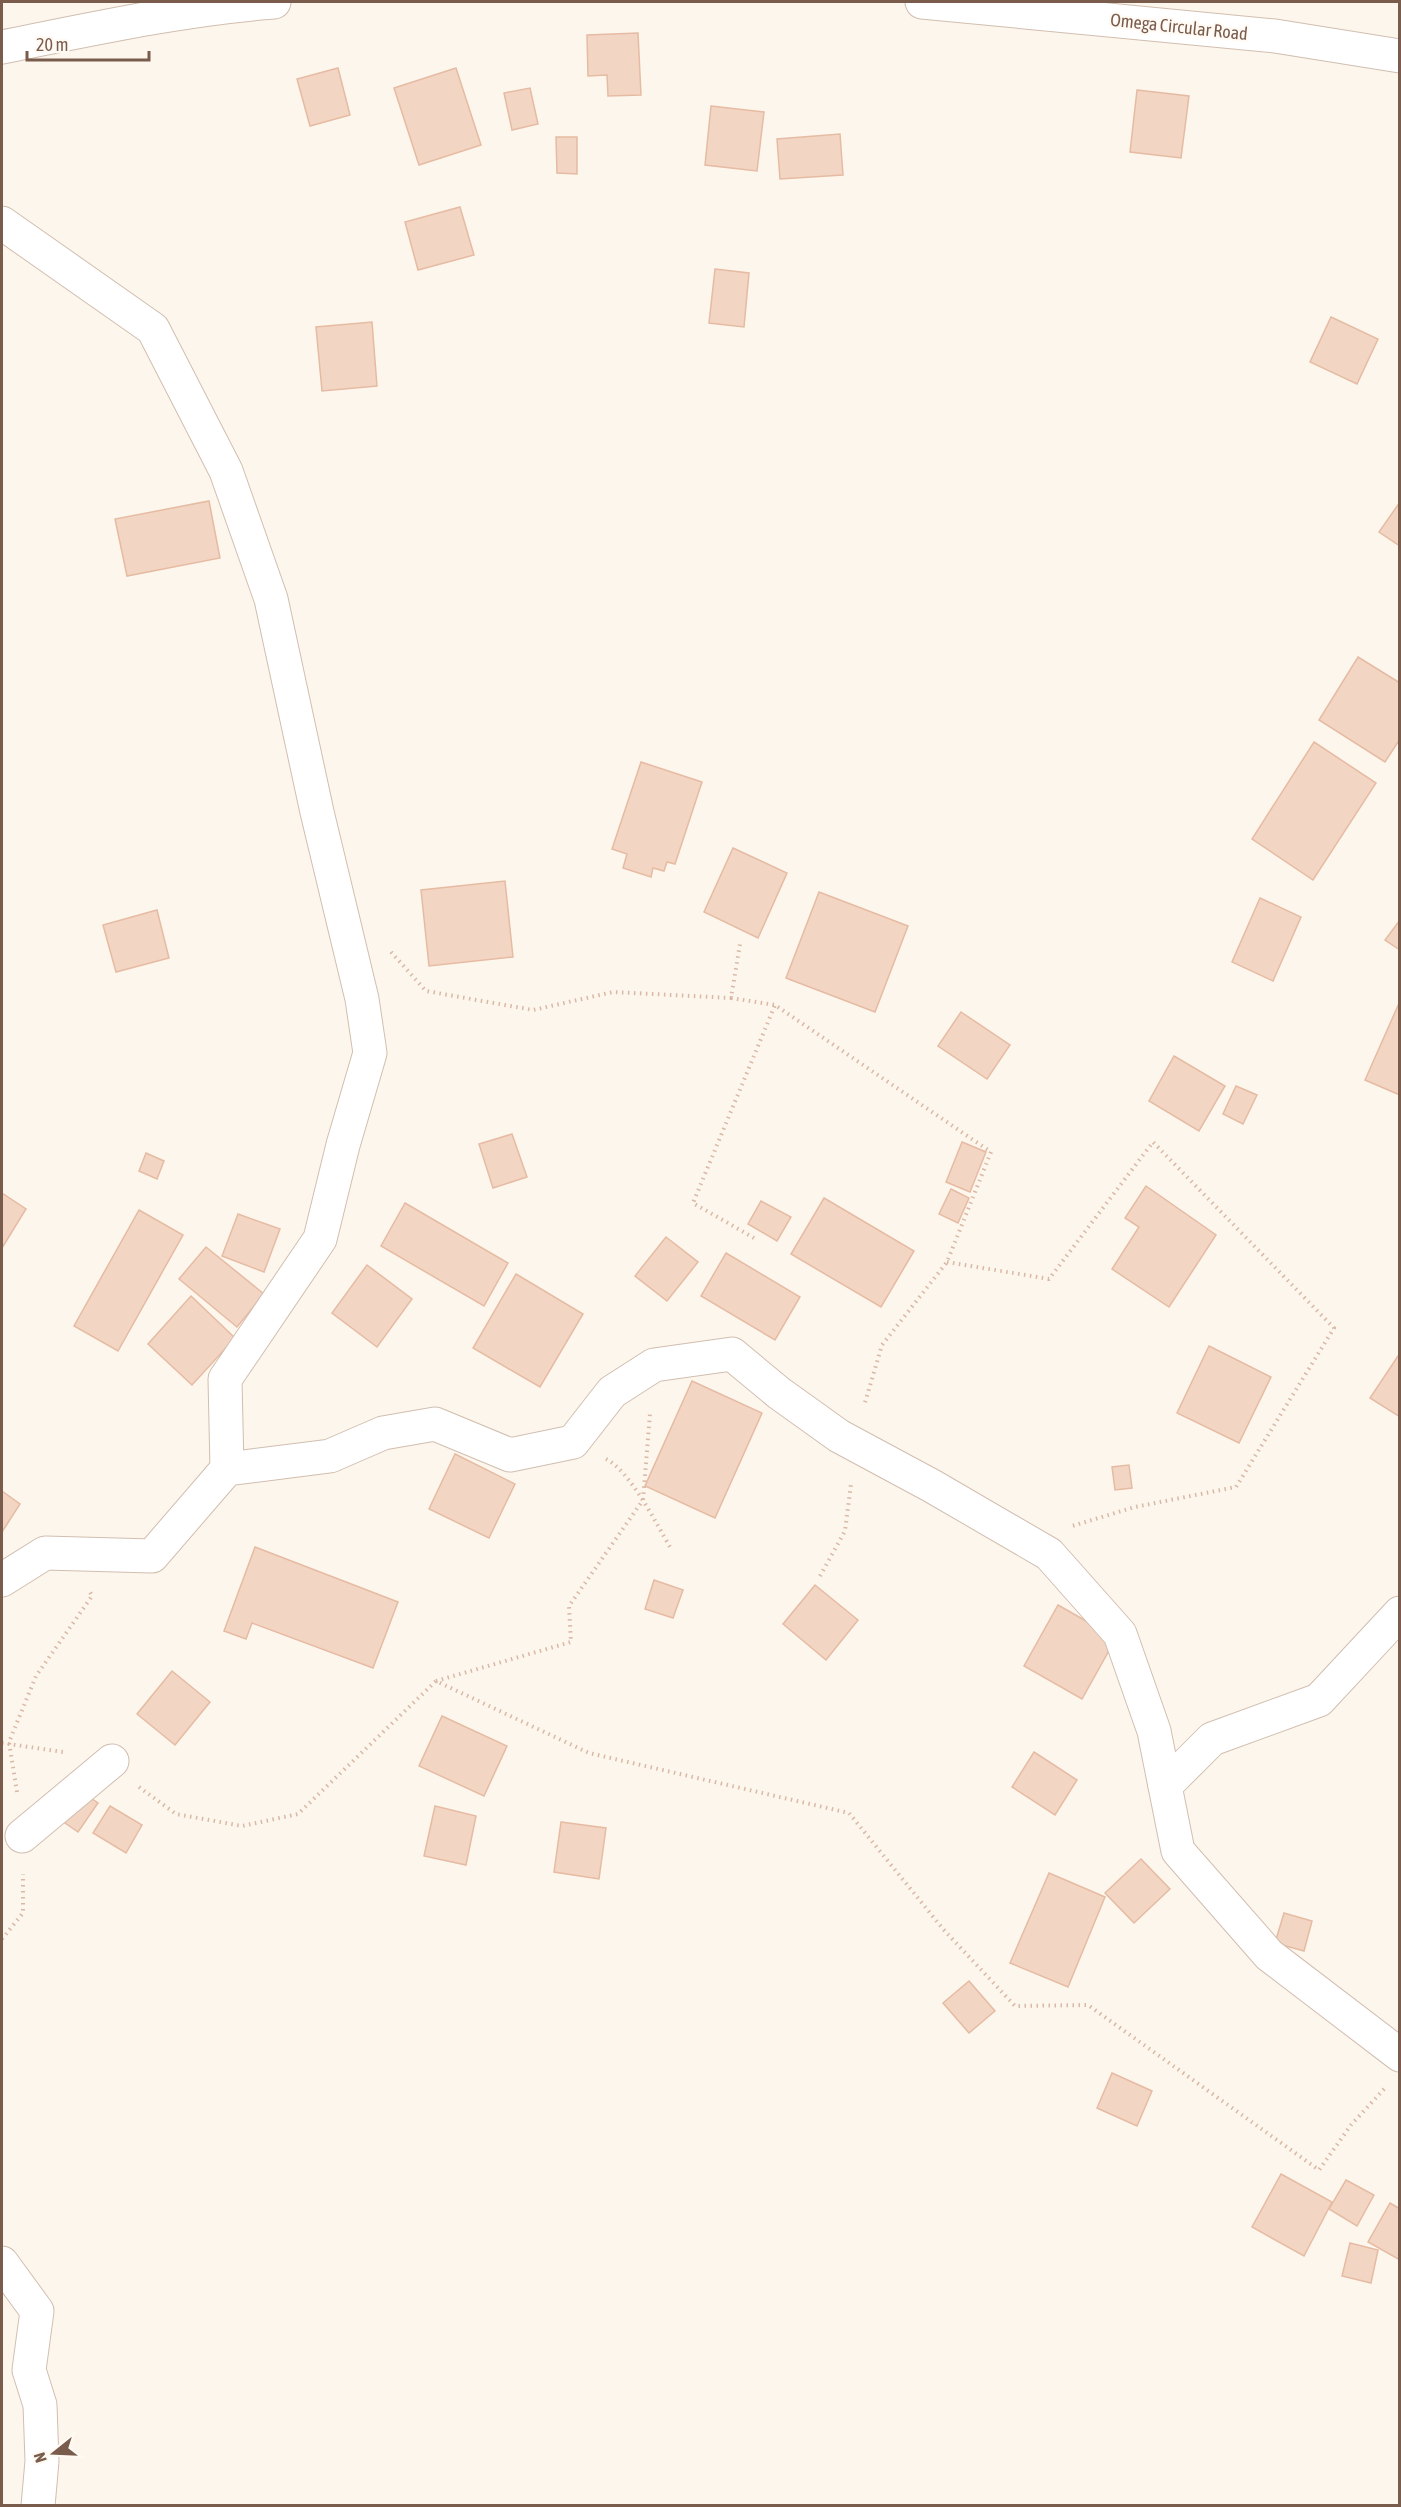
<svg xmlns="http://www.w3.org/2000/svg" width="1401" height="2507" font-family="'Asap Condensed',sans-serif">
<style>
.building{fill:#f3d5c3;stroke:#e6bba3;stroke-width:1.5}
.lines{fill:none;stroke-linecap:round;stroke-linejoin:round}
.minor-casing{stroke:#d1beb0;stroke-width:35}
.path{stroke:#d9b8a5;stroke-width:4;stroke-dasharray:1.5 4.5;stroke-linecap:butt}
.minor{stroke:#fff;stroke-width:33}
.labels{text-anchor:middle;stroke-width:4.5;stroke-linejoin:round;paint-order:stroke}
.street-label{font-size:18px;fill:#7a5c4d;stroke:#fffaf3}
</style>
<rect width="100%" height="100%" fill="#fdf6ec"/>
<g class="building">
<path d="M638,33L641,95L608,96L607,75L588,76L587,35Z"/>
<path d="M338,68L350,115L310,126L297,79Z"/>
<path d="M456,68L481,145L419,165L394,88Z"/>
<path d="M530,88L538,124L512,130L504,93Z"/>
<path d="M1137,90L1189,96L1181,158L1130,152Z"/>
<path d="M711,106L764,112L757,171L705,165Z"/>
<path d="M840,134L843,175L780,179L777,139Z"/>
<path d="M556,137H577V174L557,173Z"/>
<path d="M460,207L474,255L418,270L405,222Z"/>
<path d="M715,269L749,273L744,327L709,323Z"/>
<path d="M1331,317L1378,339L1357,384L1310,362Z"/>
<path d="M372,322L377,386L322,391L316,327Z"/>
<path d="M209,501L220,558L127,576L115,519Z"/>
<path d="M1400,502V546L1379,532Z"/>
<path d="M1358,657L1400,683V739L1385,762L1319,720Z"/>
<path d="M1314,742L1376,783L1313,880L1252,839Z"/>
<path d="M641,762L702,782L675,864L667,862L664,871L653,868L651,877L623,868L627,854L612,849Z"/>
<path d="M733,848L787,873L758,938L704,912Z"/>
<path d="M505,881L513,957L429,966L421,890Z"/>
<path d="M819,892L908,926L875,1012L786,978Z"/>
<path d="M1260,898L1301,917L1273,981L1232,962Z"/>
<path d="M157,910L169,958L116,972L103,925Z"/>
<path d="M1400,920V950L1385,940Z"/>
<path d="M1400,1001V1095L1365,1080Z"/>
<path d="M961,1012L1010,1045L987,1079L938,1046Z"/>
<path d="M1174,1056L1225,1086L1199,1131L1149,1101Z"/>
<path d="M1236,1086L1257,1095L1243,1124L1223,1114Z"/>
<path d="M512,1134L527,1177L493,1188L479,1144Z"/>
<path d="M962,1142L986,1152L970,1192L946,1182Z"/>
<path d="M146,1153L164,1161L157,1179L139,1171Z"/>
<path d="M1146,1186L1216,1235L1169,1307L1112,1269L1139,1227L1125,1218Z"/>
<path d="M951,1189L969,1198L958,1223L939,1214Z"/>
<path d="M2,1193L26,1209L2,1248Z"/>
<path d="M824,1198L914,1251L881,1307L791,1254Z"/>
<path d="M761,1201L791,1217L777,1241L748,1224Z"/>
<path d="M405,1203L508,1263L484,1306L381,1246Z"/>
<path d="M139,1210L183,1235L118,1351L74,1326Z"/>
<path d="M238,1214L280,1229L264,1272L222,1256Z"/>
<path d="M666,1237L698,1262L667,1301L635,1276Z"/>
<path d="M206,1247L264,1294L237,1327L179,1279Z"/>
<path d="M726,1253L800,1297L775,1340L701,1296Z"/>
<path d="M367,1265L412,1299L377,1347L332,1313Z"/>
<path d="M516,1274L583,1314L540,1387L473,1348Z"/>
<path d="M191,1296L235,1338L192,1385L148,1344Z"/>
<path d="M1209,1346L1271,1377L1239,1443L1177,1413Z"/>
<path d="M1400,1353V1417L1370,1398Z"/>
<path d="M692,1381L762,1413L715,1518L645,1486Z"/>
<path d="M455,1454L515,1484L489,1538L429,1509Z"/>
<path d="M1129,1465L1132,1488L1115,1490L1112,1467Z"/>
<path d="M2,1491L20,1504L2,1532Z"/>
<path d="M255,1547L398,1602L373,1668L252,1623L246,1639L224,1631Z"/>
<path d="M654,1580L683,1590L673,1618L645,1609Z"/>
<path d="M815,1585L858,1620L826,1660L783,1624Z"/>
<path d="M1058,1605L1116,1638L1082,1699L1024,1666Z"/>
<path d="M172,1671L210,1702L175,1745L137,1714Z"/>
<path d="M442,1716L507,1746L484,1796L419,1766Z"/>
<path d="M1034,1752L1077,1780L1055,1815L1012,1787Z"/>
<path d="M65,1781L98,1803L78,1832L45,1809Z"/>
<path d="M110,1806L142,1825L126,1853L93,1833Z"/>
<path d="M435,1806L476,1816L466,1865L424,1856Z"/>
<path d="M561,1822L606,1828L599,1879L554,1872Z"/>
<path d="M1141,1859L1170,1889L1134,1923L1105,1893Z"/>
<path d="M1049,1873L1105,1897L1068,1987L1010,1963Z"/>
<path d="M1284,1913L1312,1921L1304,1951L1275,1943Z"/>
<path d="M969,1981L995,2011L969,2033L943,2003Z"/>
<path d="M1112,2073L1152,2091L1137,2126L1097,2108Z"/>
<path d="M1281,2174L1332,2202L1304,2256L1252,2227Z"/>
<path d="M1346,2180L1374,2195L1357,2226L1329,2209Z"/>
<path d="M1390,2203L1400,2209V2260L1368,2242Z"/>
<path d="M1350,2243L1378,2250L1371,2283L1342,2276Z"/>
</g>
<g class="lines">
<g class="minor-casing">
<g id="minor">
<path d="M922,2L1275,36L1400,56"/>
<path d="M2,47C92,29 183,9 274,2"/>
<path d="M2,223L153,329L226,471L271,599L317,812L362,999L370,1053L343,1145L320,1239L225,1379L227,1469"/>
<path d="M2,1580L45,1553L152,1556L227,1469L330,1456L383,1433L435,1424L510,1455L573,1442L612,1392L654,1365L732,1354L779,1393L839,1436L932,1486L1049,1554L1120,1634L1154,1731L1178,1851L1269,1955L1400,2055"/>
<path d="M1165,1786L1212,1739L1319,1700L1400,1613"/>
<path d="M22,1836L112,1761"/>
<path d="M2,2263L37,2311L29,2370L40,2405L42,2461L38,2506"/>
</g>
</g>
<g class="path">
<path d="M391,952L426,991L533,1010L613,992L731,998L740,944"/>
<path d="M731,998L775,1005"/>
<path d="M754,1238L693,1203L775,1005L991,1152L947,1262L882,1345L864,1406"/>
<path d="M947,1262L1049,1279L1153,1142L1334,1328L1236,1487L1135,1507L1072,1526"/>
<path d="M606,1459C630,1471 656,1523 670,1547"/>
<path d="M820,1576L845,1531L851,1484"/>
<path d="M436,1681L571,1642L569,1606L643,1500L650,1414"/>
<path d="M2,1743L63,1752"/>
<path d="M139,1787L176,1814L242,1826L298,1814L436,1681L589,1753L849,1813L943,1929L1015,2006L1088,2005L1319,2170L1351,2125L1385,2088"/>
<path d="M17,1792L9,1742L36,1676L92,1596L90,1592"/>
<path d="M2,1939L23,1913V1874"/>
</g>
<use href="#minor" class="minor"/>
</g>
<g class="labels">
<g class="street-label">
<text transform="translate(1179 27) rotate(6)" y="6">Omega Circular Road</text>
</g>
</g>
<rect width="1401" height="2507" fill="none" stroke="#7a5c4d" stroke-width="6"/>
<g transform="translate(54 2453) rotate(252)" stroke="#fffaf3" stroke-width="4.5" paint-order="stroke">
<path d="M0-4.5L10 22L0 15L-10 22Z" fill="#7a5c4d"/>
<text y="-9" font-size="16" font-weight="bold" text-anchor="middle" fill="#7a5c4d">N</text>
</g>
<path d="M27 51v9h122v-9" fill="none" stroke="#7a5c4d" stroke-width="3"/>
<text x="36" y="51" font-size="18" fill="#7a5c4d" stroke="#fffaf3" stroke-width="4.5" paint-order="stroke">20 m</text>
</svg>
